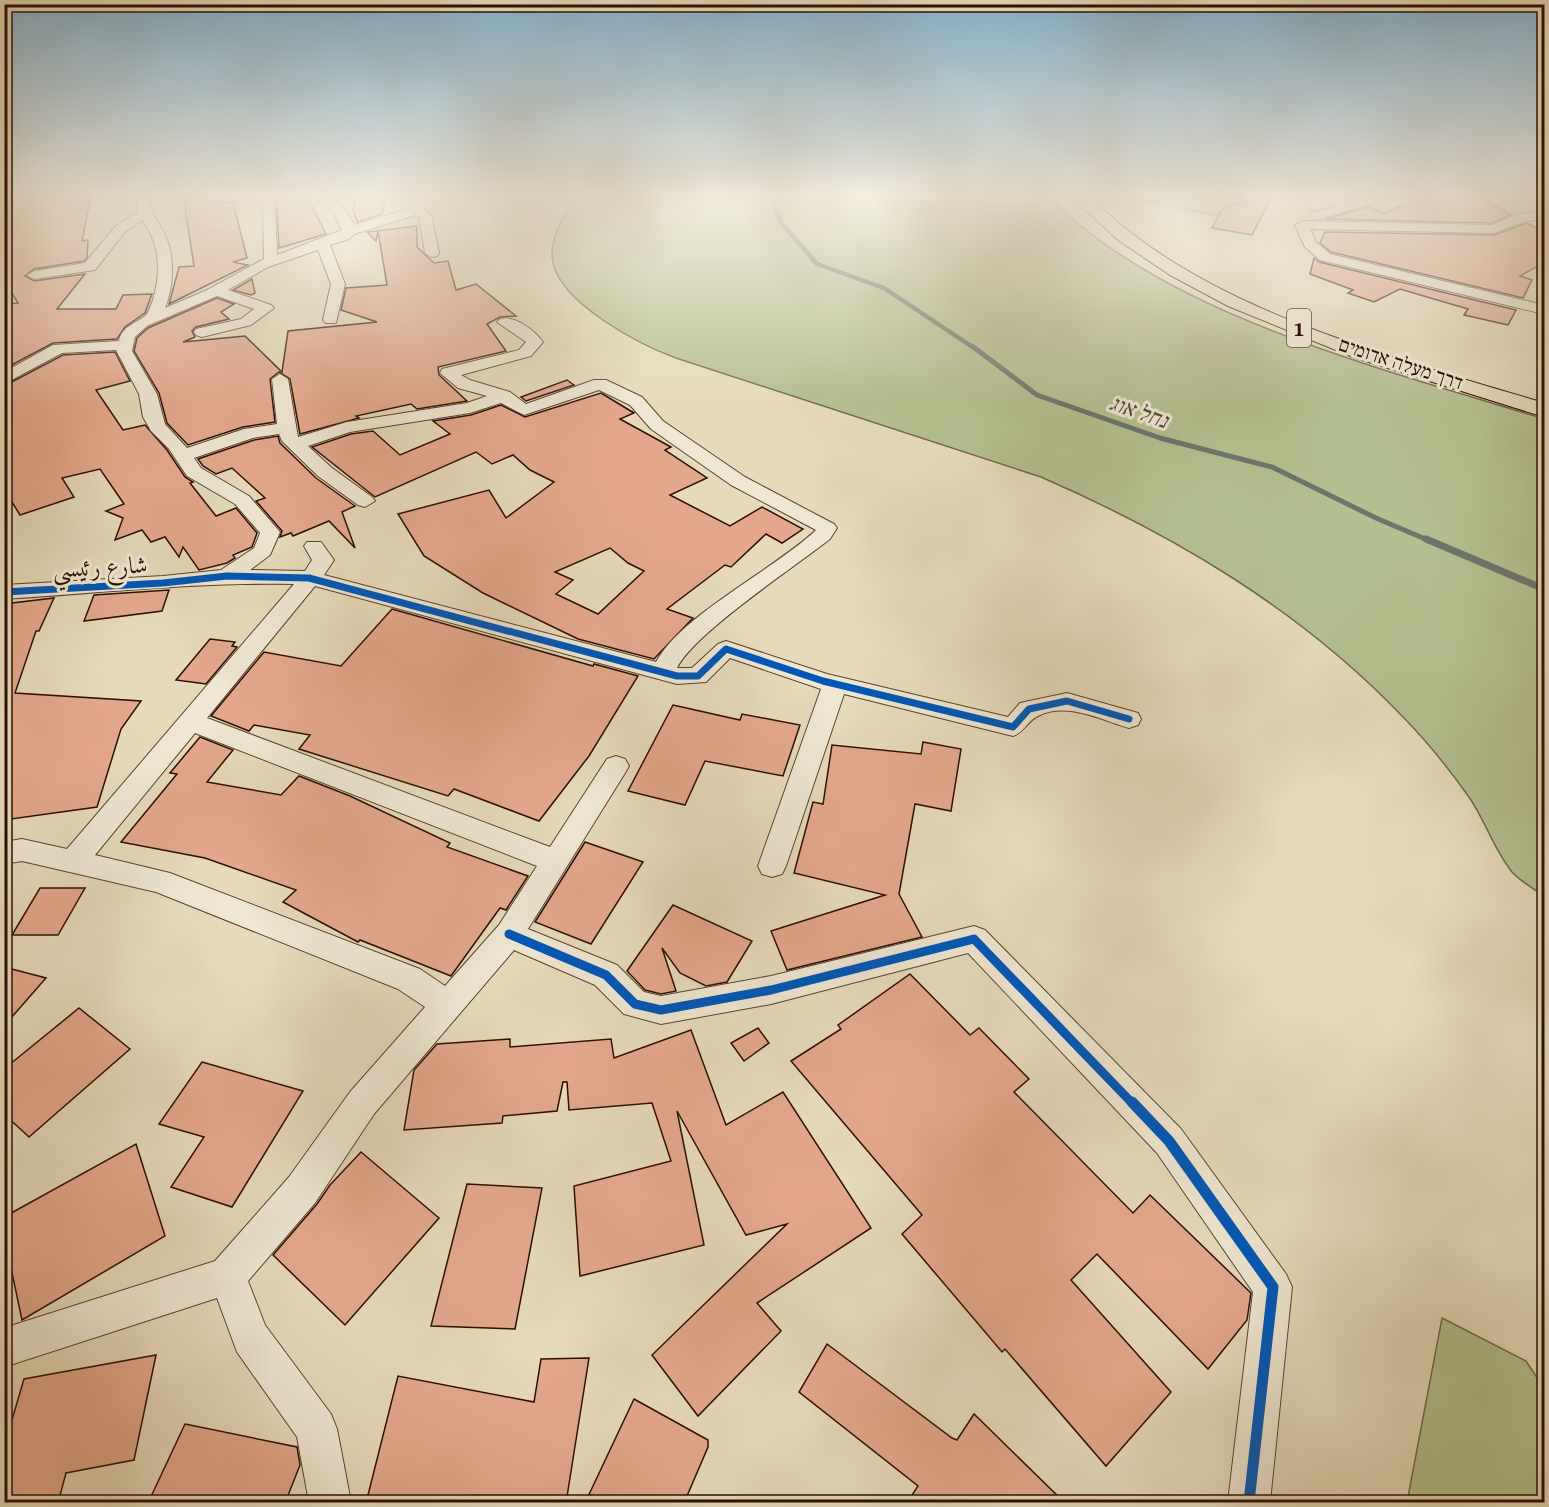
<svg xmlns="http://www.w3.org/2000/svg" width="1549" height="1507" font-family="'Gentium Book Plus',Amiri,'Frank Ruhl Libre',serif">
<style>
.green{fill:#b5c090;stroke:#706848;stroke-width:1.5}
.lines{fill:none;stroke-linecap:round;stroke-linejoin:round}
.stream-far2{stroke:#6c766c;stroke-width:4.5}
.stream-far1{stroke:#6c766c;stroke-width:5}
.stream{stroke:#6c766c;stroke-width:7}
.building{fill:#e3a88c;stroke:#2c0f00;stroke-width:1.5;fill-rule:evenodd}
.minor-casing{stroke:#5a422e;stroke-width:2}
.highway-casing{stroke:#2c0f00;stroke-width:2}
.minor{fill:#efe7d2;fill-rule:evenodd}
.highway{fill:#e6daba;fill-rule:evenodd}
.cycleway-far2-casing{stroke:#efe7d2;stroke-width:10}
.cycleway-far1-casing{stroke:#efe7d2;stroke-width:13}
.cycleway-casing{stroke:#efe7d2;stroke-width:15}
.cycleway-far2{stroke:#0057b8;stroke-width:7}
.cycleway-far1{stroke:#0057b8;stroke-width:9}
.cycleway{stroke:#0057b8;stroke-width:11}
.labels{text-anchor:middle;stroke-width:6;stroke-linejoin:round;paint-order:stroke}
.far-street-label{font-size:20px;fill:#2c0f00;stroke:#efe7d2}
.shield{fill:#efe7d2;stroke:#66503f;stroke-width:1.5}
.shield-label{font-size:22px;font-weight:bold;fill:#2c0f00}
.far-water-label{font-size:22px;font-style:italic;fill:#514b3f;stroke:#efe7d2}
.street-label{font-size:24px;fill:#2c0f00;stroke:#efe7d2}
</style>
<rect width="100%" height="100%" fill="#e6daba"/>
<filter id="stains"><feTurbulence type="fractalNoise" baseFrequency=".00333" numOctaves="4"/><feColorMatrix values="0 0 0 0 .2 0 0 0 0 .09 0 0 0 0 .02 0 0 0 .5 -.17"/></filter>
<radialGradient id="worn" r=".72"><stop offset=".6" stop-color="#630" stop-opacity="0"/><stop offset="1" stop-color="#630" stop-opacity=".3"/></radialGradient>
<g class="green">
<path d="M579,196H1051C1063,214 1081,226 1098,239C1219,329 1401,374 1544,419V896C1534,889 1520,881 1512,872C1494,850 1485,820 1469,797C1449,769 1426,740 1402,716C1301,610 1174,535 1041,477L676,358C640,345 562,304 553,263C548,239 564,213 579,196Z"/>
<path d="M1139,196H1243L1231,218L1143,201Z"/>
<path d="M1442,1318L1526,1361L1544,1388V1502H1407Z"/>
</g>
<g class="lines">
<path class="stream-far2" d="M770,196L782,224L817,264L884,288L974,348"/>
<path class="stream-far1" d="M972,346L1037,395L1160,438L1272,467L1376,518L1430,541"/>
<path class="stream" d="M1426,539L1544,589"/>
</g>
<g class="building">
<path d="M4,196H91L82,241L88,240L87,258L84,261L34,269L25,276L34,281L85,274L57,309H116L123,295L152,294L145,313L125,327L117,339L53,343L4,369V304L18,303L4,280V231L11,229L13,223L4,218Z"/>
<path d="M187,196H218L219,203L233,202L247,258L233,262L248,265L169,304L179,267L194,266L185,208Z"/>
<path d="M307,196L326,234L279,248L277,211L274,197Z"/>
<path d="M357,196H386L382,214L357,222L353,209Z"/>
<path d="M1264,196H1272L1252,235L1212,228L1223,208Z"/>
<path d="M1426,196H1478L1511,215L1492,223L1326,219L1368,207L1384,213Z"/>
<path d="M1527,223L1545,233V262L1520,276L1532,280L1523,298L1331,252L1320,243L1325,232L1494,235Z"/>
<path d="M417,226V247L434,263L448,261L456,290L476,284L516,316L500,317L487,324L506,351L438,367L439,375L467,401L417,409L411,404L356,416L359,418L300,434L290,379L279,372L270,379L275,422L243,427L188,445L167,423L159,393L134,351L137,338L148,328L217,298L234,304L221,312L229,319L196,327L192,331L195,337L183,342L245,336L282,372L288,331L377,322L341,310L346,288L387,285L378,231L376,241L367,232Z"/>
<path d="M1314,258L1319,262L1516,310L1508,325L1464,315L1468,309L1400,289L1374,302L1348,293L1353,290L1310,274Z"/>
<path d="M252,279L255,293L251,295L233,290Z"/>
<path d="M115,352L130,381L96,390L123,430L145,425L167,450L185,477L193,482L190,483L216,516L236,508L257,533L252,547L233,555L235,558L227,563L199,570L183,547L179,557L165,537L151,542L142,530L115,540L123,518L106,511L124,504L100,469L62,478L74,497L20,515L4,489V386L63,355Z"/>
<path d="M567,380L574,385L526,401L521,397Z"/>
<path d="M601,393L634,413L620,419L671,447L665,450L707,478L670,495L730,526L762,507L803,529L782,543L766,534L731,567L725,565L667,609L693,618L654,659L578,639L483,593L424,556L398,514L489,490L506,518L554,482L530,470L513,455L492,464L476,452L375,497L312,447L351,434L373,431L400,455L450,434L433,421L471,415L501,405L525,417ZM610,548L628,563L644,571L598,614L556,594L573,580L555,572Z"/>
<path d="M278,436L280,443L316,478L355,506L342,512L355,548L329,521L293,536L291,533L280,537L282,531L256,501L265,498L232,468L216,474L203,466L198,459L254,440Z"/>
<path d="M169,590L162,611L84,621L94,595Z"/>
<path d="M54,598L39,631H36L15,693L141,701L121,729L97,807L4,820V604Z"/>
<path d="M392,609L593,666L594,664L638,676L589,756L539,821L454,789L448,796L299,749L310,735L254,725L249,731L211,716L264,652L341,666Z"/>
<path d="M210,639L235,642L232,646L237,647L206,684L176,680Z"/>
<path d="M673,705L740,720L742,714L800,725L783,776L705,761L685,805L628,791Z"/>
<path d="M200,737L233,750L207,782L281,795L299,776L350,796L450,843L447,847L528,876L506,910L500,908L451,976L360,940L358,942L283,902L296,890L205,858L121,842L177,774L170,773Z"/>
<path d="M923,742L961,749L951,811L915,804L899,894L922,937L787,970L771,931L885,895L794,873L813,802L823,804L832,745L921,754Z"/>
<path d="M585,842L643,862L591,944L535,922Z"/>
<path d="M40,888H85L58,935H12Z"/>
<path d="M673,905L752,941L727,982L706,986L680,973L662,948L676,991L661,994L645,990L627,971Z"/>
<path d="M4,967L46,978L4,1026Z"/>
<path d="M910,974L970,1035L979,1028L1029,1079L1014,1092L1133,1213L1150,1195L1251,1293L1247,1320L1208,1369L1097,1254L1071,1280L1171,1392L1106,1466L1005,1349L1002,1352L902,1234L922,1215L791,1061L841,1029L838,1025Z"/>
<path d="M79,1008L130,1049L29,1137L4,1114V1069Z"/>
<path d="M758,1028L769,1043L744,1061L731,1043Z"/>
<path d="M691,1030L726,1125L783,1092L871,1228L757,1303L781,1331L698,1416L652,1355L787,1224L746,1235L677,1111L704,1245L580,1276L574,1186L671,1161L652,1103L569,1110L567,1082H563L557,1111L503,1116L502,1123L404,1130L414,1070L437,1044L510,1039V1047L611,1039L614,1058Z"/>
<path d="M202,1062L303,1091L232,1207L171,1187L204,1137L159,1124Z"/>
<path d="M136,1144L165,1236L22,1320L4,1235V1217Z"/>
<path d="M361,1152L439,1218L345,1325L273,1255L317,1204L330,1185Z"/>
<path d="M467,1184L542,1188L515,1329L431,1326Z"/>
<path d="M827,1344L952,1438L957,1440L974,1414L1065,1503H907L918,1486L799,1392Z"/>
<path d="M156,1355L134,1460L66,1473L58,1503H4V1447L24,1379Z"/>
<path d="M589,1358L566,1503H366L398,1376L534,1402L541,1359Z"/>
<path d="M634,1399L708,1440V1447L684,1503H585Z"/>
<path d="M185,1424L297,1447L300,1465L285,1503H148Z"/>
</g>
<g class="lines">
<g class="minor-casing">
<g id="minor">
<path d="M137,196L149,197C150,214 158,220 165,235C175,257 174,285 165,308L207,290L264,259L263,211L259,201L249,200L247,196L270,198L275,211L277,255L342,230L333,212L310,196C332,196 345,204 354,225L411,208L420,196H432L424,209L431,214L439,253L437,256L432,257L425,253L419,216L416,215L354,234L349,239L330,245L345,284L336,323H326L323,320L331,284L318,250L268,267L228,290L271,305L274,308L251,325L202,337L196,335L194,332L196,329L241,319L254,309L217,296L147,326L135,337L132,351L157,394L165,424L187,448L244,429L277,424L272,379L280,374L288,379L298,437L347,422L467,403L487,396L458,388L440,373L442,369L519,350L526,342L497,322L500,319C515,315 534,330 543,342L531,356L461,375L470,380L510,392L526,404L594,380H606L642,397L663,421L745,477L834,524L837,528L830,539C796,566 693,634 677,668H692L718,644L726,641L827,674L1008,717L1020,703L1067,693L1138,713L1141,719L1138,725L1129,728C1102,720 1066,701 1038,716C1027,721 1025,732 1013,736L844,694L786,866L782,874L772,877L762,874L758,866L821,689L730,658L706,682L677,684L315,586L207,718L550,847L607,759L616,756L625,759L629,766L625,773L528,929L617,965L644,992L661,996L771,976L974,926L985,930L1181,1129L1286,1274L1292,1287L1270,1502H1228L1253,1292L1157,1153L968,953L771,1004L661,1024L624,1014L595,985L514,950L374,1114L315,1203L248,1281L265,1325L331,1414L337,1429L351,1502H309L297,1437L237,1352L217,1298L4,1367V1328L215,1261L289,1177L350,1092L425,1007L398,989L156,892L22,861L4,864V842L22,839L67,849L294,584C198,582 101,593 4,599V585L163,576L221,570L254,548L260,533L235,504L187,476L169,449L151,431L143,417L139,394L116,350L62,353L4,384V372L53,345L119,341C122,326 135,324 145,316C149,313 151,304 153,300C161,272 160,243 142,220L125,232L95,270L34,279L27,275L34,271L85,263L115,227L137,212ZM599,390L630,405L651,429L731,485L816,530C775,569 681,615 656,662L324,575L334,560L321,542H307L304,546L312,560L305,571L250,570L270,555L280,532L249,496L201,468L194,458L253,438L279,434L282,441L318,476L358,505L365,507L375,501L372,497L332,468L308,446L350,432L470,413L501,403L524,415ZM195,733L537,866L499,925L445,986L420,969L170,873L95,855Z"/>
<path d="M1377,196H1397L1316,220L1309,216L1311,213Z"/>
<path d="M1544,211V219L1526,221L1494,233L1310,229L1316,242L1330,254L1544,305V314L1320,260L1305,247L1295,225L1302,221L1492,225L1519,214Z"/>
<path d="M4,220L11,224L9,228L4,229Z"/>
</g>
</g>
<g class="highway-casing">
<path id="highway" d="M1071,196H1089C1102,208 1115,221 1130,232C1242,320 1409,362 1544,403V417L1353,357L1228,306L1170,275L1118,240Z"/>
</g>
<use href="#minor" class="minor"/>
<use href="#highway" class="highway"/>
<g class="cycleway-far2-casing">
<path id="cycleway-far2" d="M4,592L163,583L227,576L309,578L677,676H698L726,649L823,681L1013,727L1029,709L1067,701L1129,719"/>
</g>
<g class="cycleway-far1-casing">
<path id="cycleway-far1" d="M509,934L606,975L635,1004L661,1010L771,990L974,939L1133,1104"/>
</g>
<g class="cycleway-casing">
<path id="cycleway" d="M1132,1102L1169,1141L1273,1287L1249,1502"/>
</g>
<use href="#cycleway-far2" class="cycleway-far2"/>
<use href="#cycleway-far1" class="cycleway-far1"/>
<use href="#cycleway" class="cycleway"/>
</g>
<linearGradient id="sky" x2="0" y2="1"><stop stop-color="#87b6d3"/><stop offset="0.48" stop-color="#f4eee0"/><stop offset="1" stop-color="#f4eee0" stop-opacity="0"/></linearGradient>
<rect width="1549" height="407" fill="url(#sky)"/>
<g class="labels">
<g class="far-street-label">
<text transform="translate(1401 363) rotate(18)" y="7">דרך מעלה אדומים</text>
</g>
<rect class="shield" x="1287" y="309" width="24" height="38" rx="4.5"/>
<g class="shield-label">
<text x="1299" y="336">1</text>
</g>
<g class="far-water-label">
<text transform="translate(1139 411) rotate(19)" y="8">נחל אוג</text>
</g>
<g class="street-label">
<text transform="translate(100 567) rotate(-3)" y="8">شارع رئيسي</text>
</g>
</g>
<rect width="1549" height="1507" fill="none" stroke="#e6daba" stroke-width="24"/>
<rect x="6" y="6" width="1537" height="1495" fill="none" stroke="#2c0f00" stroke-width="3"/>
<rect x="12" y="12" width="1525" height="1483" fill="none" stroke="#2c0f00" stroke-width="1.5"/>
<rect width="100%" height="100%" filter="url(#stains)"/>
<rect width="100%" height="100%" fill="url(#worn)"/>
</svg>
